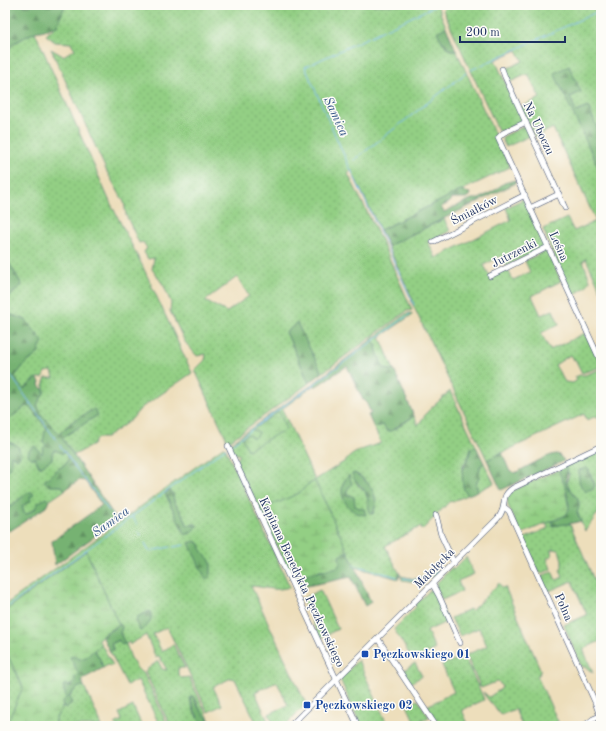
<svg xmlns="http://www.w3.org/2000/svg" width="606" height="731" font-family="'Old Standard TT',serif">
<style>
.grass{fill:url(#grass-dots);stroke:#577f71;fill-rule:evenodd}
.forest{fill:url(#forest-firs);stroke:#487068}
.wetland{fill:url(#wetland-marsh);stroke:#577f71}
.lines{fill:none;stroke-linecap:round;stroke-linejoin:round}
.stream{stroke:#7bbcf0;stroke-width:1}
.minor-casing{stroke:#3a496c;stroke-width:6}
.minor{stroke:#fff;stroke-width:5}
.transit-dot{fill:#1a4fb4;stroke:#fdfcf7;stroke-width:1.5}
.labels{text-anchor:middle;stroke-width:3;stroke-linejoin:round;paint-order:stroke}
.street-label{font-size:12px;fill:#1b2f5e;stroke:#fdfcf7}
.transit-label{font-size:12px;font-weight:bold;fill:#164399;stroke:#fdfcf7;text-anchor:start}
.water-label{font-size:13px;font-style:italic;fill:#38598a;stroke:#fdfcf7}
</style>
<defs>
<pattern id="grass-dots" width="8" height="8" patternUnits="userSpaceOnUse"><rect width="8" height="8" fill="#93cf84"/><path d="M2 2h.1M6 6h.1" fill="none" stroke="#7eb274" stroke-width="1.8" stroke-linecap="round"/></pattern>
<pattern id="forest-firs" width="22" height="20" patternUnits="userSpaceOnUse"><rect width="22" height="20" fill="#76b272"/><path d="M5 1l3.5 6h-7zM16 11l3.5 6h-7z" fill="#609161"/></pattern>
<pattern id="wetland-marsh" width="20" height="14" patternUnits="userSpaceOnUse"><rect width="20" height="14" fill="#93cf84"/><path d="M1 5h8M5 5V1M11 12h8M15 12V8" fill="none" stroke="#7eb274"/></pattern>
</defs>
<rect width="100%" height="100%" fill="#fdfcf7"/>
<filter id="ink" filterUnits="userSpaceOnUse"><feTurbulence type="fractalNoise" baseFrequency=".025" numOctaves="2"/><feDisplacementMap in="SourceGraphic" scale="8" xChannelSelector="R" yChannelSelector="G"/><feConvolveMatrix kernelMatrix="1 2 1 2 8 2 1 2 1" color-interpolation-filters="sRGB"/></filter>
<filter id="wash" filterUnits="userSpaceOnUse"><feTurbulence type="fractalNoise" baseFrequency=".012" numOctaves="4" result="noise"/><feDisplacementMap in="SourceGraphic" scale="16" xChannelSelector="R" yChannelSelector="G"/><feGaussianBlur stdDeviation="0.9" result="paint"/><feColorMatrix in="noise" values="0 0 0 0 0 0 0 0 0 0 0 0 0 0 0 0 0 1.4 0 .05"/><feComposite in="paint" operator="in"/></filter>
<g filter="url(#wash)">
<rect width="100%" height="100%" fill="#eddebb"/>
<g class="grass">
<path d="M65,5H437L446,27L438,32C440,40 444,45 451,50H456L510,167L380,230L351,170L348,174L381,240L412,310L407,311L322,373L297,324L286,332L309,383L228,442L195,370L205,360L206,354L197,356L185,342L170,311L171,303L164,286L152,269L154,258L148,259L144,252L147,248L143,242L139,243L126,215L124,202L107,172L51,49L63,56L75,49L71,43L55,42L46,35L56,26ZM237,277L249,296L227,312L205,301Z"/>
<path d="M446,5H601V11L596,13L601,24V126L597,128L588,107L576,112L570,97L581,92L555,73L601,173V291L586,259L583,261L590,280L587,286L574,295L571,294L543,229L567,218L574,231L596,221L553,128L535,137L521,107L540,98L528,74L510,82L505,72L506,69L523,61L517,50L495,60L523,121L501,131L498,130L443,10Z"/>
<path d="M35,32L110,202L143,267L192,373L141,408L131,420L118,429L106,438H97L93,445L74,455L61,437L98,415L73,421L59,434L41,414L37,405L44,393V382L46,378H54L52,371L45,372L43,378H37L24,389L18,383L15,376L25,364L32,359L26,320L12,315L5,317V298L11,295L22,285L5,256V53L14,43Z"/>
<path d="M525,126L530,136L506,147L502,139L504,136Z"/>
<path d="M523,199L545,245L544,247L506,266L501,256L484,265L489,275L508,270L513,280L530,272L525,261L545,251L548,252L561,281L532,296L541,315L553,310L559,324L541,333L550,350L585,333L601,364V367L582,373L575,359L573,360L570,355L555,365L565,382L573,383L577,380L575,377L580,375H585L601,369V419L596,416L587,420L584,414L487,460L411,301L413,300L388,246L444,219L450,231L428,242L436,258L511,220L506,208Z"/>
<path d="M410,313L413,314L380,337L394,370C390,370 386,370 384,368C381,364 376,350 376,345L372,339L406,314Z"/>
<path d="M313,384L314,385L282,409L315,480L347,460C352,451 371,447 381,443L374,428L383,425L394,430L414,416L418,425L428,411L450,391L476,446L473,447L470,452L469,456L462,467L464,490L468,495L451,502L450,501L422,530L420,527L385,546L401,576L415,579L440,570L441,572L439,574L416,582L402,580L401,576L398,575L399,579L355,567L315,481L307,485L301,492L280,502L258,509L235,461L240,455L231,452L229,444ZM354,473C363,476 373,487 375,497C377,503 375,508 373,514L365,491L357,484Z"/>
<path d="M26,406H30L47,429L46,445L42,454L35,458L39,467L52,459L51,452L55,450L62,453L65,452L68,459L66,463L44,481L58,486H62L65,490L49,501L46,498L38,503L35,509L27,514L24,513L22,506L30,497L31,492L27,493L5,511V472L11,467L8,442L5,439V419H8Z"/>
<path d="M223,447L227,449L226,450L290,587C272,592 268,587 251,586L306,704L284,726H275L269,714L288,705L277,682L255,692L270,726H258L235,679L231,678L213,687L222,705L208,712L167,627L153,634L162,652L173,644L185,668H178V674L182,678L189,677L210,721C203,717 198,706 196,699L190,698L194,712L204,726H170L145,671L158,661L162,669L167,670L159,656L156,658L146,635L132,643L130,645L129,642L126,644C130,655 133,668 144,674L168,726H160L138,680L127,685L110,652L112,651L113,648L111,644L120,640L125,644L120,633V624L119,625L86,551L5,611V605ZM169,490L173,494L174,502L184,516L187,525L196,524L192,532L188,534L165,493Z"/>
<path d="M601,449V519L598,513L585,531L577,512L578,509L567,482L569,474L565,466ZM588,469L595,485L586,491L579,478Z"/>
<path d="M482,463H484L494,483L478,491L476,485L479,477L480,466Z"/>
<path d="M552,521L553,526L561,524H570L601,596V642L600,641L583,649L593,673L587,668L581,666L564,625L587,615L572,581L547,592L541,577L552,571L555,578L557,580L563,577L560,569L562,567V560L559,550L553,549L551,552L552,556L547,558L551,569L543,573H539L523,539L548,528L546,524Z"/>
<path d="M466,557L474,574L458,581L462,591L442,600L436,587L437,583L452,567L453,570Z"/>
<path d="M499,583L502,588L505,587L541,671L539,672L540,674L537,676L560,726H522L515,709L501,715C495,707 487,700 483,692L489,697L502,688L500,683L496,682L481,688L466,655L487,646L479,628L460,636L451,618L470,609L471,611Z"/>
<path d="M320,590L338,629L320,638L302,599Z"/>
<path d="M430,590H434L448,621L427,631L435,649L413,660L394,629L416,607L415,605Z"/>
<path d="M101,644L113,665L111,666L108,665L103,668L100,659L94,650Z"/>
<path d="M5,646L7,654L23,687L6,726Z"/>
<path d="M464,656L483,697L484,700L462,710L469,726H440L427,706L454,692L442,665Z"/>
<path d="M358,660L388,726H361L340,679Z"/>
<path d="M415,663L422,676L411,683L403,671Z"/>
<path d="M80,686H84L102,726H54C55,718 59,713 63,706L67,708C69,698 71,692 80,686Z"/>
<path d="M418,700L429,717L415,723L407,705Z"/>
<path d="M133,706L142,726H116L115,724L122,720L119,713Z"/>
</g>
<g class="forest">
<path d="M5,5H65L57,26L45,30L35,32L14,43L5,53Z"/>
<path d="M446,27L456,50H451C444,45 441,40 437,32Z"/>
<path d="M569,66L581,92L570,97L576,112L588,107L601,136V173L554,73Z"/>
<path d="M515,180L516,183L388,246L380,230L460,191L470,193L469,196L466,198H451L449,203L441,207L444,212L467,201L472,199H479L495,190L504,183Z"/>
<path d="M5,256L22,285L11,295L5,298Z"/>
<path d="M12,315L26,320L43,342L40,346L39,353L25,364L15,376L18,383L24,389L37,378L40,382L39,385L41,388L44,389V393L37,405L41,414L59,434L73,421L94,409L98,415L62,438L117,520L55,565L52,541L102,505L85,481L79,480L65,490L62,486H49L44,481L66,463L68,459L65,452L62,453L55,450L52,452V459L40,467L35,458H31L28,455L29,450L35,446L42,454L43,448L46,445L43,442L45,431L47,429L30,407L26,406L8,420L5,419V317Z"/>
<path d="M297,323L322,373L309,383L286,332Z"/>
<path d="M372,339L376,345C376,350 381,364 384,368C386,370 391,370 394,370L414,416L391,431H387L383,425L374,428L368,415L371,413L365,400H363L347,366L315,387L313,384Z"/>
<path d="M5,439L8,442L17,445L19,448L20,456L17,459L11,455V467L5,472Z"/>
<path d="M476,446L484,463L480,466L479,477L476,485L478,491L468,495L464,490L463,485L462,470L469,456L471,448Z"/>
<path d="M502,452L509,470L515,473C523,469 550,453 557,454C560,455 562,458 564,461L501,490L487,460Z"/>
<path d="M565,466C570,476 566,473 566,481C567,491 581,496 579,506C579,508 578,510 577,512L581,521C572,524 563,524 553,526L552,521L566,515L569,505L566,494L567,491L558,470Z"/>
<path d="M587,468L588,469L595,485L593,489L588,490L586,492C579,487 578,478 579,470Z"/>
<path d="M354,473C363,477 373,487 375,497C377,503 375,508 373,514H371L370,512C367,506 369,499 366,493C362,485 354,483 352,474Z"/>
<path d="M349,475L352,484L347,490V494L354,497L355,505L357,507L364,509L366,515C347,515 333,490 349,475Z"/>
<path d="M170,490L173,494L174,502L184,516L187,525H197L194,531L185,535L165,493Z"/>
<path d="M32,492L34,495L30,497L31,501L22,506L24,513L27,514L35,509L38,503L46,498L49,501L46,507L10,531L5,529V511L27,493Z"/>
<path d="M195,541L200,544L202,552L209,559L211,563V575L206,580L189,543Z"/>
<path d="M345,552H348L371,602L365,606L351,577L297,588L292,577L327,570L340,563L339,556Z"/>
<path d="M150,611C154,619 148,627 140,631L136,623L137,617Z"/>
<path d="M120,624L122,628L120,633L125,644L122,645L119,640L111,644L113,650L110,652L102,636Z"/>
<path d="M94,650L100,659L103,668L81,680L84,686C76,687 73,691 69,697L72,703L66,708L63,706L62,702L66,698L63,686L74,680L70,657L72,656L80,659L86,657Z"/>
<path d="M191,696H193C196,700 196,704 199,708C203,714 209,719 213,726H204C197,717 193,709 190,698Z"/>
</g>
<g class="wetland">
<path d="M279,411L286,429L248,450L242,438L248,434L253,438L258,435L259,432L252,430Z"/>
<path d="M558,470L567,491L566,494L569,509L566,515L521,534L508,505L507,497L512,491Z"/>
<path d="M315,481L348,552H345L339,556L340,563L338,567L292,577L258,509L280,502L301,492L307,485Z"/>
<path d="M86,551L119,625L108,631L98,639L101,644L86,657L80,659L72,656L70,657L79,675L74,678L75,682L69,686L65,684L63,686L66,698L62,702L63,706L55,719L54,726H6L23,687L7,654L5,646V611Z"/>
</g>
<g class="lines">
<g class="stream">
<path d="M471,70L601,10"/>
<path d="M354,160L466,73"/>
<path d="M414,305L348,164L305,67L437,5"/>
<path d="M5,367L75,467L117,521"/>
<path d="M233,443L410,314"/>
<path d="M132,515L137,525"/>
<path d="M139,531L141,536"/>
<path d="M145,543L148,550L150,551L170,547"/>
<path d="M173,547L184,545"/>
<path d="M354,565L397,577"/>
<path d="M403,578L415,580L439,571"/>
<path d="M5,609L226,448"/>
</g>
</g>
</g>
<g filter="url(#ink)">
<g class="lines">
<g class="minor-casing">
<g id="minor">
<path d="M502,69L505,77L565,208"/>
<path d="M526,122L503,133L498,138L601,362"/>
<path d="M530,208L559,194"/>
<path d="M433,242L525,195"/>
<path d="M490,276L548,247"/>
<path d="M228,446L358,726"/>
<path d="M504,507L509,511L522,540L595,702L601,719"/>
<path d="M436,515L441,535L454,563"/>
<path d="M433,585L439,596L460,643"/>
<path d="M378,639L436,726"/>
<path d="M290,726L498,518C509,505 498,498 513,488L601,446"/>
<path d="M584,726L593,719L600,716"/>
</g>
</g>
<use href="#minor" class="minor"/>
</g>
</g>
<g class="transit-dot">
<rect x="361" y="650" width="8" height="8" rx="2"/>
<rect x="303" y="701" width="8" height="8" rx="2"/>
</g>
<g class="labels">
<g class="street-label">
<text transform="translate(539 128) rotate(65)" y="4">Na Uboczu</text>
<text transform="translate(474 210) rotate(-27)" y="4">Śmiałków</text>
<text transform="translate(559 246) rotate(66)" y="4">Leśna</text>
<text transform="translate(514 253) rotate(-27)" y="4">Jutrzenki</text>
<text transform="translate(434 568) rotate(-45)" y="4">Małołęcka</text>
<text transform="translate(302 582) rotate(65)" y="4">Kapitana Benedykta Pęczkowskiego</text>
<text transform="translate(564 607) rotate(66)" y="4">Polna</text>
</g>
<g class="transit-label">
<text x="373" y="658">Pęczkowskiego 01</text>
<text x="315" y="709">Pęczkowskiego 02</text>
</g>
<g class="water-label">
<text transform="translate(337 116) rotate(65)" y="5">Samica</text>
<text transform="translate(110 521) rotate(-36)" y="5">Samica</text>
</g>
</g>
<rect width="606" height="731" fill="none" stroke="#fdfcf7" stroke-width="20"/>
<path d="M460 36v6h105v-6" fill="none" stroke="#1b2f5e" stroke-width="2"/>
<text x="466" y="36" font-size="12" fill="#1b2f5e" stroke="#fdfcf7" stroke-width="3" paint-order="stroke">200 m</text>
</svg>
